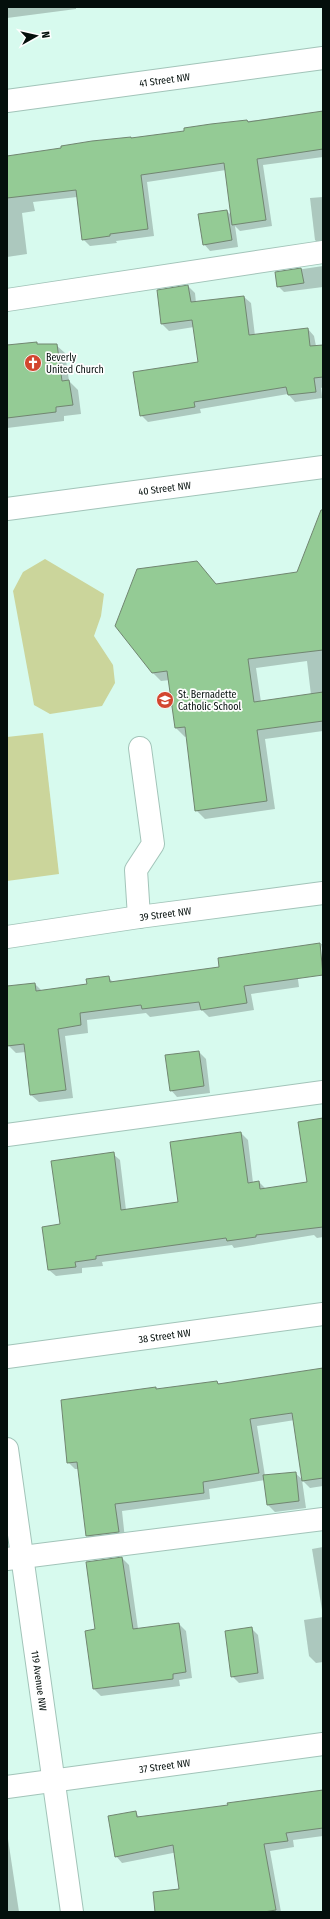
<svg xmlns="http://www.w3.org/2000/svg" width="330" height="1919" font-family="'Fira Sans Condensed',sans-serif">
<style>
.green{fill:#cbd59b}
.shadow{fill:#0003;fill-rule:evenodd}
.building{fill:#94cb95;stroke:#718671}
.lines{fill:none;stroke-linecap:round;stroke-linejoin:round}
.minor-casing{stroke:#a2c4b9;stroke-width:24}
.minor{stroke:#fff;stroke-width:22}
.labels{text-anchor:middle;stroke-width:3.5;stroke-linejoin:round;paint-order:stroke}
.street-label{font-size:10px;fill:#040f0c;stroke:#fefefe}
.poi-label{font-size:10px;fill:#040f0c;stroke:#fefefe;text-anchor:start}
</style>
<rect width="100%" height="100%" fill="#d7faee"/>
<g class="green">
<path d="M45,559L104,594L101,616L94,636L113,665L115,683L102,706L50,714L34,705L13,591L23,572Z"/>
<path d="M43,733L59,874L7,881V737Z"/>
</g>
<g class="shadow">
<path d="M7,7H76V9L7,18Z"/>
<path d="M323,113V157L263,165L272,226L240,231L235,226L238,247L210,251L204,244L227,211L232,216L226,170L147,182L154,236L116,241L117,243L90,246L83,239L77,197L33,202L35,211L22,213L27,254L7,257V157L131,138L132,139L185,132L211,125Z"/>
<path d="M323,197V246H321L315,240L310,198Z"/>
<path d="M323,266V287L284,292L278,286L276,273Z"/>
<path d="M188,286L195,293L196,303L244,297L251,303L255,336L308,329L314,336L316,346H323V387L321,388L322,398L295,402L288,394L200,409L201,413L148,422L141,415L200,363L194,327L169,331L162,324L158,291Z"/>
<path d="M36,343L39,345H56L65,353L69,381L78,390L81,414L64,416V421L7,428V346Z"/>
<path d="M323,545V731L265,739L275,809L205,819L196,810L187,736L185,737L176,728L170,680L161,681L152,672L197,562L217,585L298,573ZM307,661L311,695L261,702L256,668Z"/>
<path d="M321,944H323V954Z"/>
<path d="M295,957L299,987L251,994L254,1010L209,1017L202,1010L150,1017L146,1013L87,1020L88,1033L65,1036L73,1098L39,1102L31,1095L26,1052L16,1053L9,1046L7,987L35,984L42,991L88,985L108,977L113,982Z"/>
<path d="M199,1052L206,1059L210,1093L177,1097L171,1090Z"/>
<path d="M323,1119V1237L317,1238L314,1235L234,1248L232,1245L102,1262L103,1266L82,1268V1273L56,1276L49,1270L61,1225L113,1154L120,1160L126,1210L179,1203L241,1133L248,1140L253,1183L259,1182L266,1189L308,1183Z"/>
<path d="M323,1370V1486L310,1488L302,1480L306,1508L275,1512L268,1505L265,1480L209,1489L210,1499L122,1511L125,1539L94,1543L87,1536L79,1469H75L68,1462L155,1388L157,1390L217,1382L219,1384ZM295,1420L303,1480L295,1473L265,1476L257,1426Z"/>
<path d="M323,1547V1616L312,1549Z"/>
<path d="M122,1558L129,1565L138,1629L179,1624L186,1631L192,1678L179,1680L180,1686L101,1696L94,1689L96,1630Z"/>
<path d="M323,1617V1662L316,1663L309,1656L304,1620Z"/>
<path d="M251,1628L258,1635L264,1679L239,1683L232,1676Z"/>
<path d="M323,1791V1836L293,1840L294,1847L270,1851L281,1912H217L178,1852L122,1863L116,1856L135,1812L140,1818L229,1806Z"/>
<path d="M7,1838L8,1839L19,1912H7Z"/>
</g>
<g class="building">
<path d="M323,111V149L257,159L266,220L232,225L224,163L141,175L148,229L110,234V236L82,240L76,190L7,198V156L61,148V146L92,141L131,137V138L184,131V128L211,124L247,120L248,122Z"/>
<path d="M227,210L232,240L203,245L198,214Z"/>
<path d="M301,268L304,283L277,287L275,272Z"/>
<path d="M188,285L191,302L244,296L249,335L308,328L310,346L323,345V377L314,378L316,392L288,395L286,387L194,402L195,407L140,416L133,372L198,362L192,320L161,324L157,290Z"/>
<path d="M37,342V344H57L62,381L69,380L73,405L56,407V412L7,418V345Z"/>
<path d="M321,510H323V650L248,659L254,702L323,692V721L257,730L267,801L195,811L185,727L175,728L167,671L152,673L115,626L137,569L197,561L216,584L297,572Z"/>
<path d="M320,943L323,975L244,986L247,1003L201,1010L199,1002L142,1009L141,1005L80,1013L81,1025L58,1029L66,1090L30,1095L24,1044L7,1046V986L35,983L36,991L87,984L86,979L109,976L110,982L219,967L218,958Z"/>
<path d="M199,1051L204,1086L170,1091L165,1055Z"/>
<path d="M323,1118V1227L256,1235V1237L227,1241L226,1238L96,1256V1259L75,1262L76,1267L48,1270L42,1227L60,1224L51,1161L114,1152L121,1210L178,1202L170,1142L241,1132L248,1183L259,1181L260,1189L307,1182L298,1122Z"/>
<path d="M323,1368V1478L302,1481L292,1413L250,1419L259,1473L203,1482L204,1493L115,1504L119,1532L86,1536L77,1462L67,1463L61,1400L156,1387V1389L217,1381L218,1384Z"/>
<path d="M296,1472L299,1501L267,1505L263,1475Z"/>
<path d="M122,1557L133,1629L179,1623L186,1672L173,1674V1679L93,1689L85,1631L95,1629L86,1562Z"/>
<path d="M252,1627L258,1673L231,1677L225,1631Z"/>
<path d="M323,1790V1828L286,1833L288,1841L264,1844L276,1910L264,1912H155L153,1892L179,1889L173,1845L115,1857L108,1816L136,1811L137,1817L228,1805L227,1803Z"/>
</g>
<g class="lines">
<g class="minor-casing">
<g id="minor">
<path id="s1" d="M7,101L323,58"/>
<path d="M7,300L323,252"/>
<path id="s2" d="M7,509L323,467"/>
<path d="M139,917L136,870L153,844L140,748"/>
<path id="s3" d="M7,937L139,917L323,893"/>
<path d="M7,1135L323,1092"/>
<path id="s4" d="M7,1357L323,1314"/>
<path id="s5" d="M7,1449L72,1912"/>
<path d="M7,1559L323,1519"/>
<path id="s6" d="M7,1787L323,1744"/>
</g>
</g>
<use href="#minor" class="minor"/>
</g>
<defs>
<g id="church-disc" transform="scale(0.9)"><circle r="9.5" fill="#d2462f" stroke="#fefefe"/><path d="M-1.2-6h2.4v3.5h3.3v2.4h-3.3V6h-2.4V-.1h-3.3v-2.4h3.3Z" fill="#fff"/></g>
<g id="school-disc" transform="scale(0.9)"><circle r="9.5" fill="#d2462f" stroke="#fefefe"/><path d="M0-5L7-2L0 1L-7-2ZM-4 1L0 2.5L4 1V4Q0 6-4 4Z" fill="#fff"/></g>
</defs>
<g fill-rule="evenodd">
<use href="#church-disc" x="33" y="363"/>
<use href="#school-disc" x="165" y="700"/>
</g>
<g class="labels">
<g class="street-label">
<text dy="4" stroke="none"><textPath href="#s1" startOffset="159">41 Street NW</textPath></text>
<text dy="4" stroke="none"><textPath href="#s2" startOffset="159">40 Street NW</textPath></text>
<text dy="4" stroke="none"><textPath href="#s3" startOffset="160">39 Street NW</textPath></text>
<text dy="4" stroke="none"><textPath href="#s4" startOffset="159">38 Street NW</textPath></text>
<text dy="4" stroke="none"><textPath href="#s5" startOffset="234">119 Avenue NW</textPath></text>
<text dy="4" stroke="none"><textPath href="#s6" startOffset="159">37 Street NW</textPath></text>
</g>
<g class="poi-label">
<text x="46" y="361">Beverly<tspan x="46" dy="12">United Church</tspan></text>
<text x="178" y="698">St. Bernadette<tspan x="178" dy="12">Catholic School</tspan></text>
</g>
</g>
<rect width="330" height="1919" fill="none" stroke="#040f0c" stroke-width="16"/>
<g transform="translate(36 36) rotate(82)" stroke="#fefefe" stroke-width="3" paint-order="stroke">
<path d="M0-3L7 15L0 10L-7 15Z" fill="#040f0c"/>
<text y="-6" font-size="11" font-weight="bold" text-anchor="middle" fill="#040f0c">N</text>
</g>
</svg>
